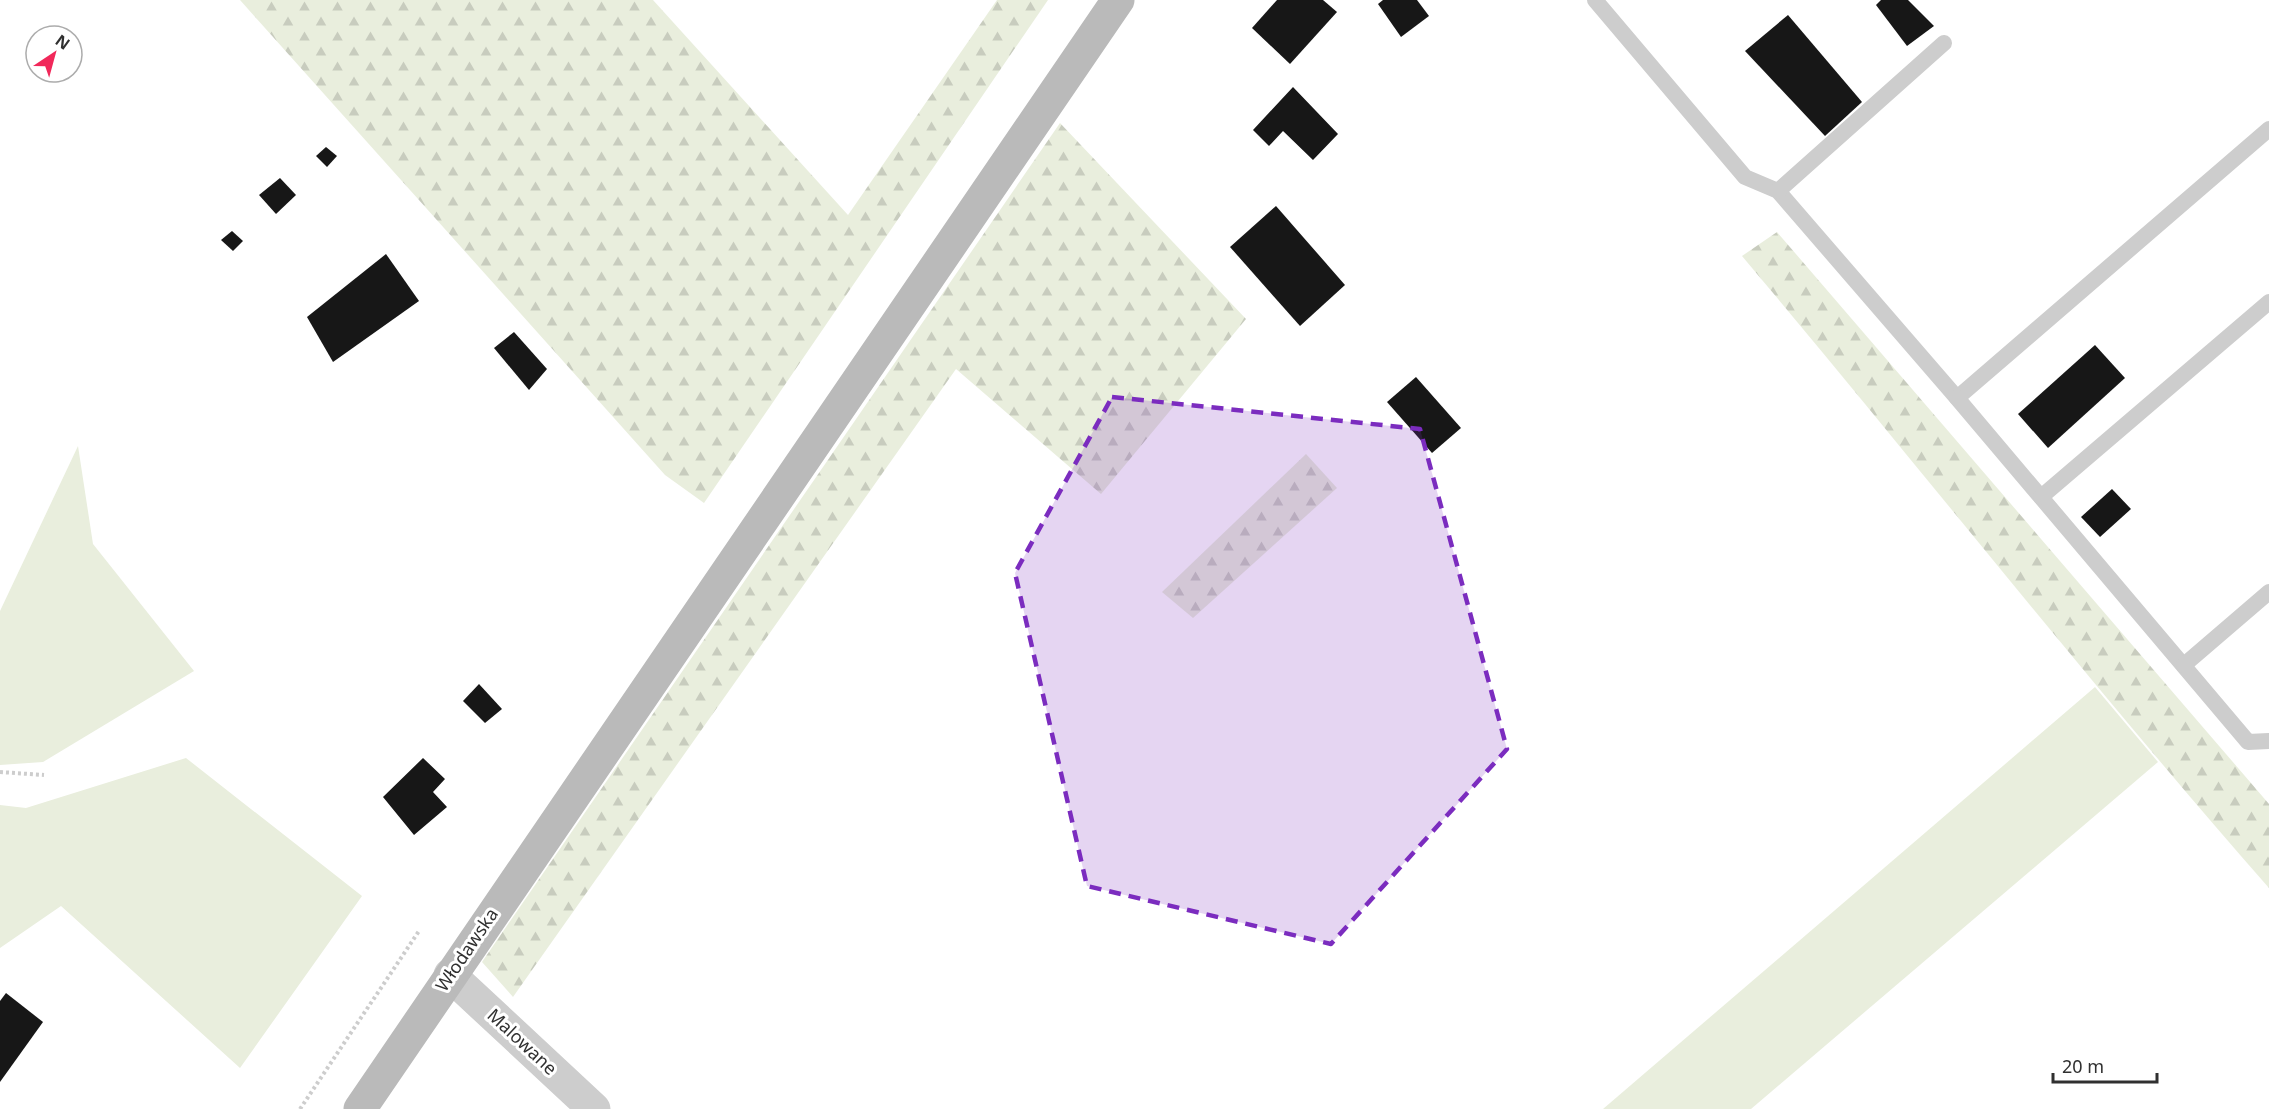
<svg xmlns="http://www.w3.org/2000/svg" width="2269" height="1109" font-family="'Noto Sans',sans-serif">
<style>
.grass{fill:#e9eedd}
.forest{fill:url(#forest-firs)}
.building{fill:#171717}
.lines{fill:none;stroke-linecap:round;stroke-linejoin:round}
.path{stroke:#cdcdcd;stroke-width:4;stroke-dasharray:3 3;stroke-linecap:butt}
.lane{stroke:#cdcdcd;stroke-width:16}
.street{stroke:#cdcdcd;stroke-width:33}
.secondary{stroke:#bababa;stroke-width:33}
.marked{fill:#7b2cbf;fill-opacity:0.2;stroke:#7b2cbf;stroke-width:4.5;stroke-dasharray:12 8;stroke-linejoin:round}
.labels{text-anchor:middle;stroke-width:6;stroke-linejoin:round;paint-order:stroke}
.street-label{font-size:18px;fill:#303030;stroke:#fff}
</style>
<defs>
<pattern id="forest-firs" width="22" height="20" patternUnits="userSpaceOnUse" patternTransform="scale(1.5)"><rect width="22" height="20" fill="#e9eedd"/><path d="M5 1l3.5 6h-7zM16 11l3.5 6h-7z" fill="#c8ccbe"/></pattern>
</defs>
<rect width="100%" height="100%" fill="#fff"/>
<g class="grass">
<path d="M78,446L93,544L194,671L43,762L0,765V611Z"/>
<path d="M2095,687L2158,762L1751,1109H1603Z"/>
<path d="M186,758L362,896L240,1068L61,906L0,948V805L26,808Z"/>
</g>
<g class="forest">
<path d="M240,0H653L848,215L997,0H1048L704,503L665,475Z"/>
<path d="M1060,123L1246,319L1101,494L956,369L513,997L482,962Z"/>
<path d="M1777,232L2269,804V888C2088,682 1919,466 1742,256Z"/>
<path d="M1306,454L1337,488L1193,618L1162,592Z"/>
</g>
<g class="building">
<path d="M1277,0H1323L1337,12L1290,64L1252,28Z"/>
<path d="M1383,0H1417L1429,16L1401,37L1378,4Z"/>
<path d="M1881,0H1908L1934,26L1907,46L1876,5Z"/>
<path d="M1788,15L1862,102L1825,136L1745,51Z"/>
<path d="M1293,87L1338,134L1313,160L1283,131L1269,146L1253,130Z"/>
<path d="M326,147L337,156L327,167L316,156Z"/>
<path d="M280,178L296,195L276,214L259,195Z"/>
<path d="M1276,206L1345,285L1300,326L1230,247Z"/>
<path d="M232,231L243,241L233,251L221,240Z"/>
<path d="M386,254L419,301L333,362L307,317Z"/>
<path d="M514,332L547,369L529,390L494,348Z"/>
<path d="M2095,345L2125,378L2048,448L2018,414Z"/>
<path d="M1416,377L1461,428L1432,453L1387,402Z"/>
<path d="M2112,489L2131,509L2100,537L2081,517Z"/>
<path d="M479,684L502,709L485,723L463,701Z"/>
<path d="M423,758L445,779L433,792L447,807L414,835L383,797Z"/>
<path d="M6,993L43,1022L0,1082V1001Z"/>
</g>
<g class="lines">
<g class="path">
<path d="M0,772L44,775"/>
<path d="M300,1109L419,931"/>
</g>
<g class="lane">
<path d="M1595,0L1745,177L1778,191L1957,398L2269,129"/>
<path d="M1778,191L1944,43"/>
<path d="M1957,398L2248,742L2269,741"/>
<path d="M2041,497L2269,302"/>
<path d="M2184,665L2269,592"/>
</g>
<path class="street" d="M450,975L594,1109"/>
<path class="secondary" d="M360,1109L1118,0"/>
</g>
<path class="marked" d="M1112,397L1420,429L1507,749L1331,944L1087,886L1015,573Z"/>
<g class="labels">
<g class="street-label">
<text transform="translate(467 950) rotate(-56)" y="6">Włodawska</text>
<text transform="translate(522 1042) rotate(43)" y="6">Malowane</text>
</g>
</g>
<g transform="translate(54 54) rotate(36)"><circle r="28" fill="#ffffff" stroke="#acacac" stroke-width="1.5"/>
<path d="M0-4.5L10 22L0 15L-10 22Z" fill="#f1285a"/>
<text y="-9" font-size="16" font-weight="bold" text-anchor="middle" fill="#303030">N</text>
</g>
<path d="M2053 1073v9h104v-9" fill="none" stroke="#303030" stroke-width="3"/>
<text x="2062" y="1073" font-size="18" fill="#303030" stroke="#ffffff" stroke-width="4.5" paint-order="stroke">20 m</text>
</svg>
